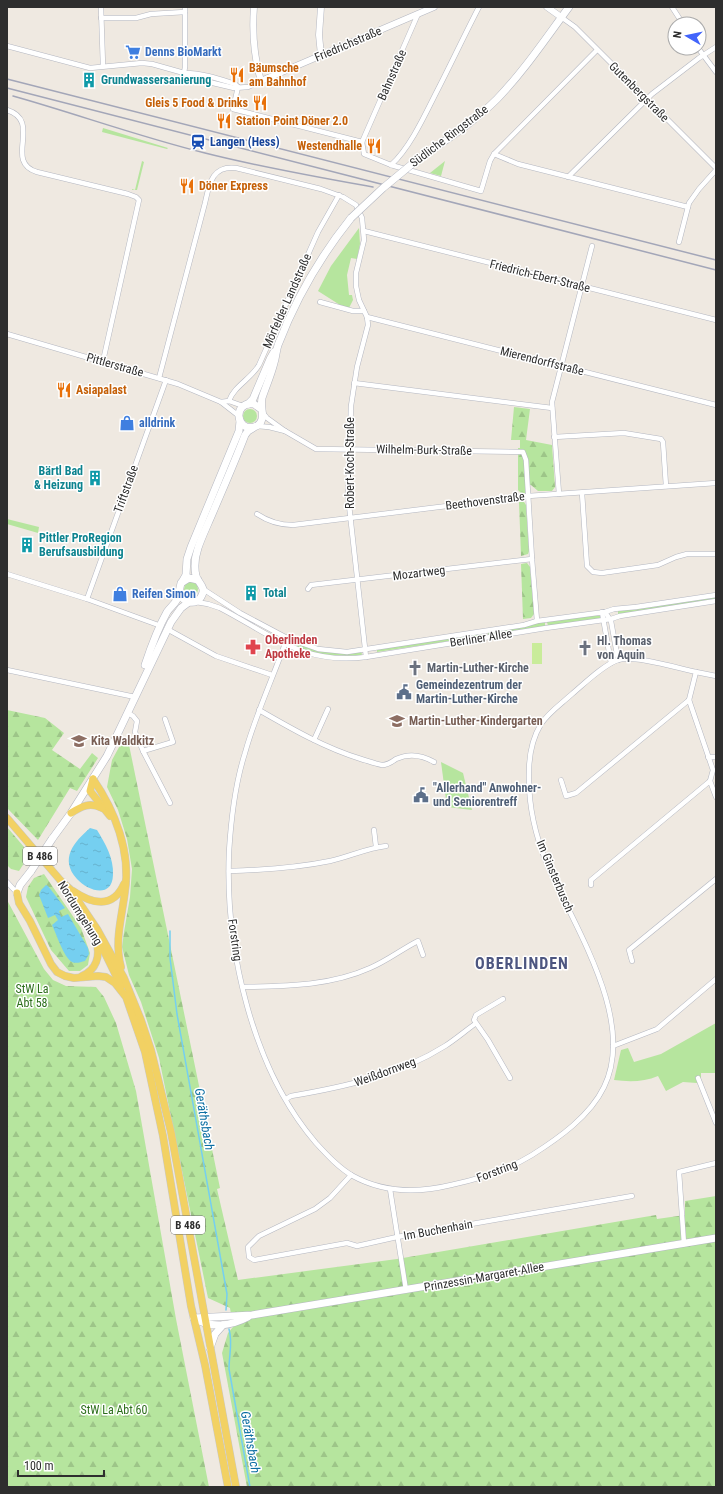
<svg xmlns="http://www.w3.org/2000/svg" width="723" height="1494" font-family="'Roboto Condensed',sans-serif">
<style>
.green{fill:#b6e59e}
.forest{fill:url(#forest-firs)}
.pitch{fill:#c9ec9a}
.water{fill:url(#water-ripples)}
.lines{fill:none;stroke-linecap:round;stroke-linejoin:round}
.stream{stroke:#75cff0;stroke-width:1.5}
.minor-casing{stroke:#b4b7c1;stroke-width:5.5}
.tertiary-casing{stroke:#b4b7c1;stroke-width:7}
.secondary-casing{stroke:#b4b7c1;stroke-width:8}
.primary-casing{stroke:#c9c9c9;stroke-width:8}
.minor{stroke:#fff;stroke-width:4.5}
.tertiary{stroke:#fff;stroke-width:6}
.secondary{stroke:#fff;stroke-width:7}
.primary{stroke:#f2d163;stroke-width:7}
.rail{stroke:#a3a6b8;stroke-width:1.5}
.secondary-bridge-casing{stroke:#b4b7c1;stroke-width:8;stroke-linecap:butt}
.secondary-bridge{stroke:#fff;stroke-width:7}
.labels{text-anchor:middle;stroke-width:3;stroke-linejoin:round;paint-order:stroke}
.shield{fill:#fff;stroke:#6d6d6d;stroke-width:1}
.shield-label{font-size:11px;font-weight:bold;fill:#2e2e2e}
.street-label{font-size:12px;fill:#2e2e2e;stroke:#fff}
.shop-label{font-size:12px;font-weight:bold;fill:#366cbe;stroke:#fff;text-anchor:start}
.food-label{font-size:12px;font-weight:bold;fill:#c56008;stroke:#fff;text-anchor:start}
.culture-label{font-size:12px;font-weight:bold;fill:#0d838f;stroke:#fff;text-anchor:start}
.transit-label{font-size:12px;font-weight:bold;fill:#164399;stroke:#fff;text-anchor:start}
.health-label{font-size:12px;font-weight:bold;fill:#be3a42;stroke:#fff;text-anchor:start}
.worship-label{font-size:12px;font-weight:bold;fill:#5b616d;stroke:#fff;text-anchor:start}
.service-label{font-size:12px;font-weight:bold;fill:#4e5e75;stroke:#fff;text-anchor:start}
.education-label{font-size:12px;font-weight:bold;fill:#785e54;stroke:#fff;text-anchor:start}
.park-label{font-size:12px;fill:#2c6e1b;stroke:#fff}
.water-label{font-size:13px;font-style:italic;fill:#0d6fa3;stroke:#fff}
.district-label{font-size:16px;font-weight:bold;letter-spacing:1px;fill:#4d5680;stroke:#fff}
</style>
<defs>
<pattern id="forest-firs" width="22" height="20" patternUnits="userSpaceOnUse"><rect width="22" height="20" fill="#b6e59e"/><path d="M5 1l3.5 6h-7zM16 11l3.5 6h-7z" fill="#9dc588"/></pattern>
<pattern id="water-ripples" width="26" height="14" patternUnits="userSpaceOnUse"><rect width="26" height="14" fill="#75cff0"/><path d="M2 4q2-2 4 0t4 0M15 11q2-2 4 0t4 0" fill="none" stroke="#66b2ce"/></pattern>
</defs>
<rect width="100%" height="100%" fill="#efe9e1"/>
<g class="green">
<path d="M103,128L168,148L167,149L102,132Z"/>
<path d="M142,161L144,162L137,190H132V189L135,190Z"/>
<path d="M445,161L441,176L430,173Z"/>
<path d="M359,228L360,244L357,259L351,258L347,275L349,295H352L353,300L349,308L340,305L318,291L331,266Z"/>
<circle cx="250" cy="416" r="7"/>
<path d="M7,519L39,527L38,533L7,524Z"/>
<circle cx="191" cy="589" r="7"/>
<path d="M716,597V600L618,614V610H632Z"/>
<path d="M597,615L600,616V619L548,626L547,622Z"/>
<path d="M545,622V626L488,635V632Z"/>
<path d="M482,633L483,636L377,652V649Z"/>
<path d="M297,644L319,651L361,652L362,654L361,656L323,655L296,647Z"/>
<path d="M441,762L463,773L472,810L447,807Z"/>
<path d="M716,1023V1073H701V1081L697,1083L683,1082L666,1091L658,1076C644,1082 629,1082 614,1080L621,1050L628,1048L634,1062L661,1054Z"/>
</g>
<g class="forest">
<path d="M514,407L530,409L526,440L552,445L555,487L552,491H538L531,485H526V493H521L518,490V448H520V440H511Z"/>
<path d="M519,502H524L526,505L529,551L528,554L521,556Z"/>
<path d="M527,563L530,567L534,614L531,618L523,619L521,564Z"/>
<path d="M7,710L45,718L64,733L52,750L80,769L92,753L98,758L77,791L70,788L38,840L7,808Z"/>
<path d="M124,738L128,740L220,1188L217,1189L238,1280L397,1259L656,1215L657,1219L685,1215V1201L716,1196V1487H247L222,1353L228,1333L233,1327L230,1308L208,1298L159,1058L141,1002L129,975L122,947L124,932L130,897L132,869L127,839L118,810L107,787L112,760Z"/>
<path d="M7,827L30,854L19,871L11,869L7,865Z"/>
<path d="M44,874L81,928L90,953L88,965L80,971H69L51,950L26,897L28,887L34,878Z"/>
<path d="M7,900L44,969L53,980L66,986L96,987L104,997L116,1023L136,1091L176,1319L209,1487H7Z"/>
</g>
<rect class="pitch" x="532" y="643" width="10" height="21"/>
<g class="water">
<path d="M90,828L97,830C105,843 114,858 113,875C112,899 88,891 77,879C59,859 74,842 90,828Z"/>
<path d="M46,885L48,886L65,908L59,911L61,917L68,914L88,948L89,954L85,961C81,962 76,964 72,962C64,958 56,933 52,925L58,920L55,915L48,918L39,895L41,890Z"/>
</g>
<g class="lines">
<g class="stream">
<path d="M170,931V958L177,1014L227,1294L226,1310"/>
<path d="M229,1329C233,1343 229,1354 229,1369L250,1487"/>
</g>
<g class="minor-casing">
<g id="minor">
<path d="M101,7L103,66"/>
<path d="M672,7L683,24"/>
<path d="M561,17L575,27L716,168"/>
<path d="M101,18H136L151,14L185,12"/>
<path d="M7,46L90,68L142,63L152,64L184,73L192,78L234,88L248,87L261,81"/>
<path d="M698,48L716,72"/>
<path d="M184,73L185,67V7"/>
<path d="M185,73C202,73 219,79 235,84L238,87"/>
<path d="M238,87L233,109L362,142"/>
<path d="M7,110C43,121 3,162 37,172L128,194L136,197L139,200L103,361"/>
<path d="M362,142L364,154L391,165L481,191L490,161L494,154L597,50"/>
<path d="M362,142L418,14"/>
<path d="M494,154L518,164L688,207"/>
<path d="M391,165C409,149 424,117 435,95C450,66 464,36 479,7"/>
<path d="M568,177L652,94L699,58L716,47"/>
<path d="M364,231L716,320"/>
<path d="M679,242L689,203L699,189L716,170"/>
<path d="M320,302L353,311H364"/>
<path d="M367,317L716,405"/>
<path d="M7,334L178,384L221,402L239,416"/>
<path d="M159,378L205,203C209,186 211,165 236,168L321,189L343,197L356,205L362,218L364,240L356,273V286L359,300L367,317L368,325L357,367L351,406L348,496L366,657"/>
<path d="M354,383L552,408"/>
<path d="M229,401C234,386 251,379 259,365L318,232L339,195"/>
<path d="M221,402L229,401L243,406"/>
<path d="M262,412L267,418L285,431L316,449L523,452L526,460L532,559L537,621"/>
<path d="M257,426L269,427L285,431"/>
<path d="M554,437L624,433L661,439L663,442L666,486"/>
<path d="M582,493L587,566L593,572L602,573L658,565L676,557L687,554H716"/>
<path d="M559,494L552,402L592,246"/>
<path d="M257,514C269,522 279,525 293,525L528,496L716,483"/>
<path d="M7,574L87,599L161,626"/>
<path d="M203,589L240,613L287,638L318,649L347,652L524,625L537,621L605,612L614,609L636,607L716,595"/>
<path d="M308,589L311,585L532,559"/>
<path d="M87,599L166,380"/>
<path d="M196,602L208,604L220,608C272,635 303,665 366,657L546,628L611,619L620,616L716,601"/>
<path d="M602,612L611,663"/>
<path d="M605,612L611,621L618,660"/>
<path d="M167,629L216,656L272,675"/>
<path d="M287,638C274,676 256,713 245,753C235,784 231,819 229,852C225,948 252,1069 316,1143C327,1155 339,1168 353,1176C384,1193 418,1193 451,1185C480,1179 506,1171 532,1155C559,1138 590,1116 604,1087C637,1020 573,925 547,864C535,835 528,803 529,772C529,756 532,739 541,724C549,712 561,704 572,694C584,684 603,665 618,660C635,655 677,668 696,672L689,700L713,770L710,781L716,797"/>
<path d="M7,670L135,697"/>
<path d="M696,672L716,676"/>
<path d="M259,710C292,729 325,748 361,759C368,761 375,764 382,765C388,765 392,762 396,759C409,753 422,755 434,762"/>
<path d="M128,713L133,716L137,721L135,732L143,751L170,803"/>
<path d="M314,740L328,709"/>
<path d="M143,751L173,742L165,719"/>
<path d="M708,757H716"/>
<path d="M561,780L566,796L576,793L689,700"/>
<path d="M374,830L376,847"/>
<path d="M229,871C263,870 296,868 330,861C349,857 367,848 386,846"/>
<path d="M7,882L17,893"/>
<path d="M591,885V880L710,781"/>
<path d="M632,961L629,950L716,879"/>
<path d="M243,987C286,986 330,986 370,968C387,961 402,949 418,941L423,955"/>
<path d="M503,999L476,1015L474,1020L488,1040L510,1078"/>
<path d="M613,1046L657,1029L716,979"/>
<path d="M698,1078L716,1123"/>
<path d="M286,1099L291,1096C344,1087 399,1075 445,1046C456,1039 465,1031 475,1024"/>
<path d="M351,1175L330,1198L315,1209L259,1236L248,1247L249,1257L254,1260L347,1243L357,1246L397,1237L632,1196"/>
<path d="M390,1189L406,1290"/>
<path d="M684,1244L679,1172L716,1163"/>
</g>
</g>
<g class="tertiary-casing">
<g id="tertiary">
<path d="M254,7C252,32 254,57 261,81L434,7"/>
<path d="M547,7L561,17"/>
<path d="M321,55L319,35L321,7"/>
</g>
</g>
<g class="secondary-casing">
<g id="secondary">
<path d="M412,164C441,143 472,124 497,99C524,71 546,38 569,7"/>
<path d="M248,404L253,399L270,359L274,352"/>
<path d="M261,409L254,404C232,401 236,432 254,427C258,426 261,423 262,419C264,413 260,407 262,398C266,386 271,375 274,363C276,357 276,351 278,345C296,298 319,258 351,218"/>
<path d="M198,580L189,578L181,583L179,592C182,603 197,607 202,595C206,587 198,583 196,576C194,567 195,557 198,548C202,536 208,524 213,512C224,486 235,461 245,435L248,431L253,428"/>
<path d="M182,582L186,575L187,559L191,547L239,431L240,421"/>
<path d="M145,665C151,647 158,628 167,612C171,606 178,602 179,594"/>
<path d="M52,839L71,813L107,756L171,622L181,608L189,602"/>
<path d="M17,893L20,885L31,871"/>
<path d="M194,1318L252,1315L716,1238"/>
<path d="M194,1318C211,1329 231,1326 248,1317"/>
<path d="M210,1348L215,1334L223,1325"/>
</g>
</g>
<g class="primary-casing">
<g id="primary">
<path d="M93,779C115,811 131,852 125,891C122,917 114,941 121,967"/>
<path d="M93,779L90,791L110,816"/>
<path d="M71,813C82,806 90,802 102,808"/>
<path d="M7,818L61,881L66,892L102,947L121,986"/>
<path d="M61,881L70,889L97,929L124,978L141,1020L151,1050L171,1132L236,1487"/>
<path d="M73,891C92,904 113,909 124,884"/>
<path d="M17,893L19,903L30,921L51,964L57,972L65,976L74,978L98,976L106,977L115,983L126,997L145,1052L163,1136L191,1306L205,1365L228,1487"/>
<path d="M82,976C96,970 101,956 96,942"/>
</g>
</g>
<use href="#minor" class="minor"/>
<use href="#tertiary" class="tertiary"/>
<use href="#secondary" class="secondary"/>
<use href="#primary" class="primary"/>
<g class="rail">
<path d="M7,79L716,260"/>
<path d="M7,88L716,270"/>
<path d="M13,96C77,114 140,137 205,153C260,167 317,177 373,187"/>
</g>
<g class="secondary-bridge-casing">
<g id="secondary-bridge">
<path d="M351,218L383,188L412,164"/>
<path d="M31,871L52,839"/>
</g>
</g>
<use href="#secondary-bridge" class="secondary-bridge"/>
</g>
<defs>
<g id="supermarket-bare" transform="scale(1.2)"><path d="M-6-5.5h2.5l.6 2H6L4.5 2H-2.5L-4.4-4H-6ZM-1.5 3.2a1.3 1.3 0 1 0 .1 0ZM3 3.2a1.3 1.3 0 1 0 .1 0Z" fill="#3f7fe0" stroke="#fff" stroke-width="2.5" paint-order="stroke"/></g>
<g id="restaurant-bare" transform="scale(1.2)"><path d="M-5-6h1v4h1v-4h1v4h1v-4h1v5L-1.5 .5V6h-2V.5L-5-1ZM5-6V6H3V1.5H1.5Q1.5-4 5-6Z" fill="#e8710a" stroke="#fff" stroke-width="2.5" paint-order="stroke"/></g>
<g id="building-bare" transform="scale(1.2)"><path d="M-4-6H4V6H1V3H-1V6H-4ZM-2.5-4.3h1.7v1.8h-1.7ZM.8-4.3h1.7v1.8H.8ZM-2.5-1h1.7V.8h-1.7ZM.8-1h1.7V.8H.8Z" fill="#0f9aa8" stroke="#fff" stroke-width="2.5" paint-order="stroke"/></g>
<g id="station-bare" transform="scale(1.2)"><path d="M-3-6H3Q5-6 5-4V2Q5 4 3 4L4.5 6H3L1.5 4h-3L-3 6H-4.5L-3 4Q-5 4-5 2V-4Q-5-6-3-6ZM-3.5-4v3h7v-3ZM-3.5 1v1.5H-2V1ZM2 1v1.5H3.5V1Z" fill="#1a4fb4" stroke="#fff" stroke-width="2.5" paint-order="stroke"/></g>
<g id="shop-bare" transform="scale(1.2)"><path d="M-5-2.5h2.3a2.7 3.5 0 0 1 5.4 0H5L5.5 6h-11ZM-1.5-2.5h3a1.5 2.3 0 0 0-3 0Z" fill="#3f7fe0" stroke="#fff" stroke-width="2.5" paint-order="stroke"/></g>
<g id="pharmacy-bare" transform="scale(1.2)"><path d="M-2-6h4v4h4v4h-4v4h-4v-4h-4v-4h4Z" fill="#e0444e" stroke="#fff" stroke-width="2.5" paint-order="stroke"/></g>
<g id="church-bare" transform="scale(1.2)"><path d="M-1.2-6h2.4v3.5h3.3v2.4h-3.3V6h-2.4V-.1h-3.3v-2.4h3.3Z" fill="#6b7280" stroke="#fff" stroke-width="2.5" paint-order="stroke"/></g>
<g id="civic-bare" transform="scale(1.2)"><path d="M-.6-6.5H3V-4.5H.6V-3L4-1V1h2V6H-6V1h2V-1L-.6-3ZM-1.2 2.5V6h2.4V2.5Z" fill="#5c6f8a" stroke="#fff" stroke-width="2.5" paint-order="stroke"/></g>
<g id="school-bare" transform="scale(1.2)"><path d="M0-5L7-2L0 1L-7-2ZM-4 1L0 2.5L4 1V4Q0 6-4 4Z" fill="#8d6e63" stroke="#fff" stroke-width="2.5" paint-order="stroke"/></g>
</defs>
<g fill-rule="evenodd">
<use href="#supermarket-bare" x="133" y="52"/>
<use href="#restaurant-bare" x="237" y="75"/>
<use href="#building-bare" x="89" y="80"/>
<use href="#restaurant-bare" x="260" y="103"/>
<use href="#restaurant-bare" x="224" y="121"/>
<use href="#station-bare" x="198" y="142"/>
<use href="#restaurant-bare" x="374" y="146"/>
<use href="#restaurant-bare" x="187" y="186"/>
<use href="#restaurant-bare" x="64" y="390"/>
<use href="#shop-bare" x="127" y="423"/>
<use href="#building-bare" x="95" y="478"/>
<use href="#building-bare" x="27" y="545"/>
<use href="#building-bare" x="251" y="593"/>
<use href="#shop-bare" x="120" y="594"/>
<use href="#pharmacy-bare" x="253" y="647"/>
<use href="#church-bare" x="585" y="648"/>
<use href="#church-bare" x="415" y="668"/>
<use href="#civic-bare" x="404" y="692"/>
<use href="#school-bare" x="397" y="721"/>
<use href="#school-bare" x="79" y="741"/>
<use href="#civic-bare" x="421" y="795"/>
</g>
<g class="labels">
<g class="shield">
<rect x="23" y="847" width="34" height="18" rx="3"/>
<rect x="171" y="1216" width="34" height="18" rx="3"/>
</g>
<g class="shield-label">
<text x="40" y="860">B 486</text>
<text x="188" y="1229">B 486</text>
</g>
<g class="street-label">
<text transform="translate(348 44) rotate(-23)" y="4">Friedrichstraße</text>
<text transform="translate(392 75) rotate(-66)" y="4">Bahnstraße</text>
<text transform="translate(639 92) rotate(45)" y="4">Gutenbergstraße</text>
<text transform="translate(449 136) rotate(-37)" y="4">Südliche Ringstraße</text>
<text transform="translate(540 276) rotate(14)" y="4">Friedrich-Ebert-Straße</text>
<text transform="translate(287 301) rotate(-66)" y="4">Mörfelder Landstraße</text>
<text transform="translate(542 361) rotate(14)" y="4">Mierendorffstraße</text>
<text transform="translate(115 365) rotate(16)" y="4">Pittlerstraße</text>
<text transform="translate(424 450) rotate(1)" y="4">Wilhelm-Burk-Straße</text>
<text transform="translate(350 463) rotate(-90)" y="4">Robert-Koch-Straße</text>
<text transform="translate(126 489) rotate(-70)" y="4">Triftstraße</text>
<text transform="translate(485 501) rotate(-7)" y="4">Beethovenstraße</text>
<text transform="translate(419 573) rotate(-7)" y="4">Mozartweg</text>
<text transform="translate(481 638) rotate(-9)" y="4">Berliner Allee</text>
<text transform="translate(555 876) rotate(67)" y="4">Im Ginsterbusch</text>
<text transform="translate(80 913) rotate(58)" y="4">Nordumgehung</text>
<text transform="translate(235 940) rotate(82)" y="4">Forstring</text>
<text transform="translate(385 1072) rotate(-20)" y="4">Weißdornweg</text>
<text transform="translate(497 1171) rotate(-21)" y="4">Forstring</text>
<text transform="translate(438 1230) rotate(-10)" y="4">Im Buchenhain</text>
<text transform="translate(484 1277) rotate(-10)" y="4">Prinzessin-Margaret-Allee</text>
</g>
<g class="shop-label">
<text x="145" y="56">Denns BioMarkt</text>
<text x="139" y="427">alldrink</text>
<text x="132" y="598">Reifen Simon</text>
</g>
<g class="food-label">
<text x="249" y="72">Bäumsche<tspan x="249" dy="14">am Bahnhof</tspan></text>
<text x="248" y="107" text-anchor="end">Gleis 5 Food &amp; Drinks</text>
<text x="236" y="125">Station Point Döner 2.0</text>
<text x="362" y="150" text-anchor="end">Westendhalle</text>
<text x="199" y="190">Döner Express</text>
<text x="76" y="394">Asiapalast</text>
</g>
<g class="culture-label">
<text x="101" y="84">Grundwassersanierung</text>
<text x="83" y="475" text-anchor="end">Bärtl Bad<tspan x="83" dy="14">&amp; Heizung</tspan></text>
<text x="39" y="542">Pittler ProRegion<tspan x="39" dy="14">Berufsausbildung</tspan></text>
<text x="263" y="597">Total</text>
</g>
<g class="transit-label">
<text x="210" y="146">Langen (Hess)</text>
</g>
<g class="health-label">
<text x="265" y="644">Oberlinden<tspan x="265" dy="14">Apotheke</tspan></text>
</g>
<g class="worship-label">
<text x="597" y="645">Hl. Thomas<tspan x="597" dy="14">von Aquin</tspan></text>
<text x="427" y="672">Martin-Luther-Kirche</text>
</g>
<g class="service-label">
<text x="416" y="689">Gemeindezentrum der<tspan x="416" dy="14">Martin-Luther-Kirche</tspan></text>
<text x="433" y="792">"Allerhand" Anwohner-<tspan x="433" dy="14">und Seniorentreff</tspan></text>
</g>
<g class="education-label">
<text x="409" y="725">Martin-Luther-Kindergarten</text>
<text x="91" y="745">Kita Waldkitz</text>
</g>
<g class="park-label">
<text x="32" y="993">StW La<tspan x="32" dy="14">Abt 58</tspan></text>
<text x="114" y="1414">StW La Abt 60</text>
</g>
<g class="water-label">
<text transform="translate(205 1119) rotate(80)" y="5">Geräthsbach</text>
<text transform="translate(251 1442) rotate(80)" y="5">Geräthsbach</text>
</g>
<g class="district-label">
<text x="522" y="969">OBERLINDEN</text>
</g>
</g>
<rect width="723" height="1494" fill="none" stroke="#2e2e2e" stroke-width="16"/>
<g transform="translate(687 36) rotate(279)"><circle r="19" fill="#ffffff" stroke="#ababab"/>
<path d="M0-3L7 15L0 10L-7 15Z" fill="#4264fb"/>
<text y="-6" font-size="11" font-weight="bold" text-anchor="middle" fill="#2e2e2e">N</text>
</g>
<path d="M18 1470v6h86v-6" fill="none" stroke="#2e2e2e" stroke-width="2"/>
<text x="24" y="1470" font-size="12" fill="#2e2e2e" stroke="#ffffff" stroke-width="3" paint-order="stroke">100 m</text>
</svg>
